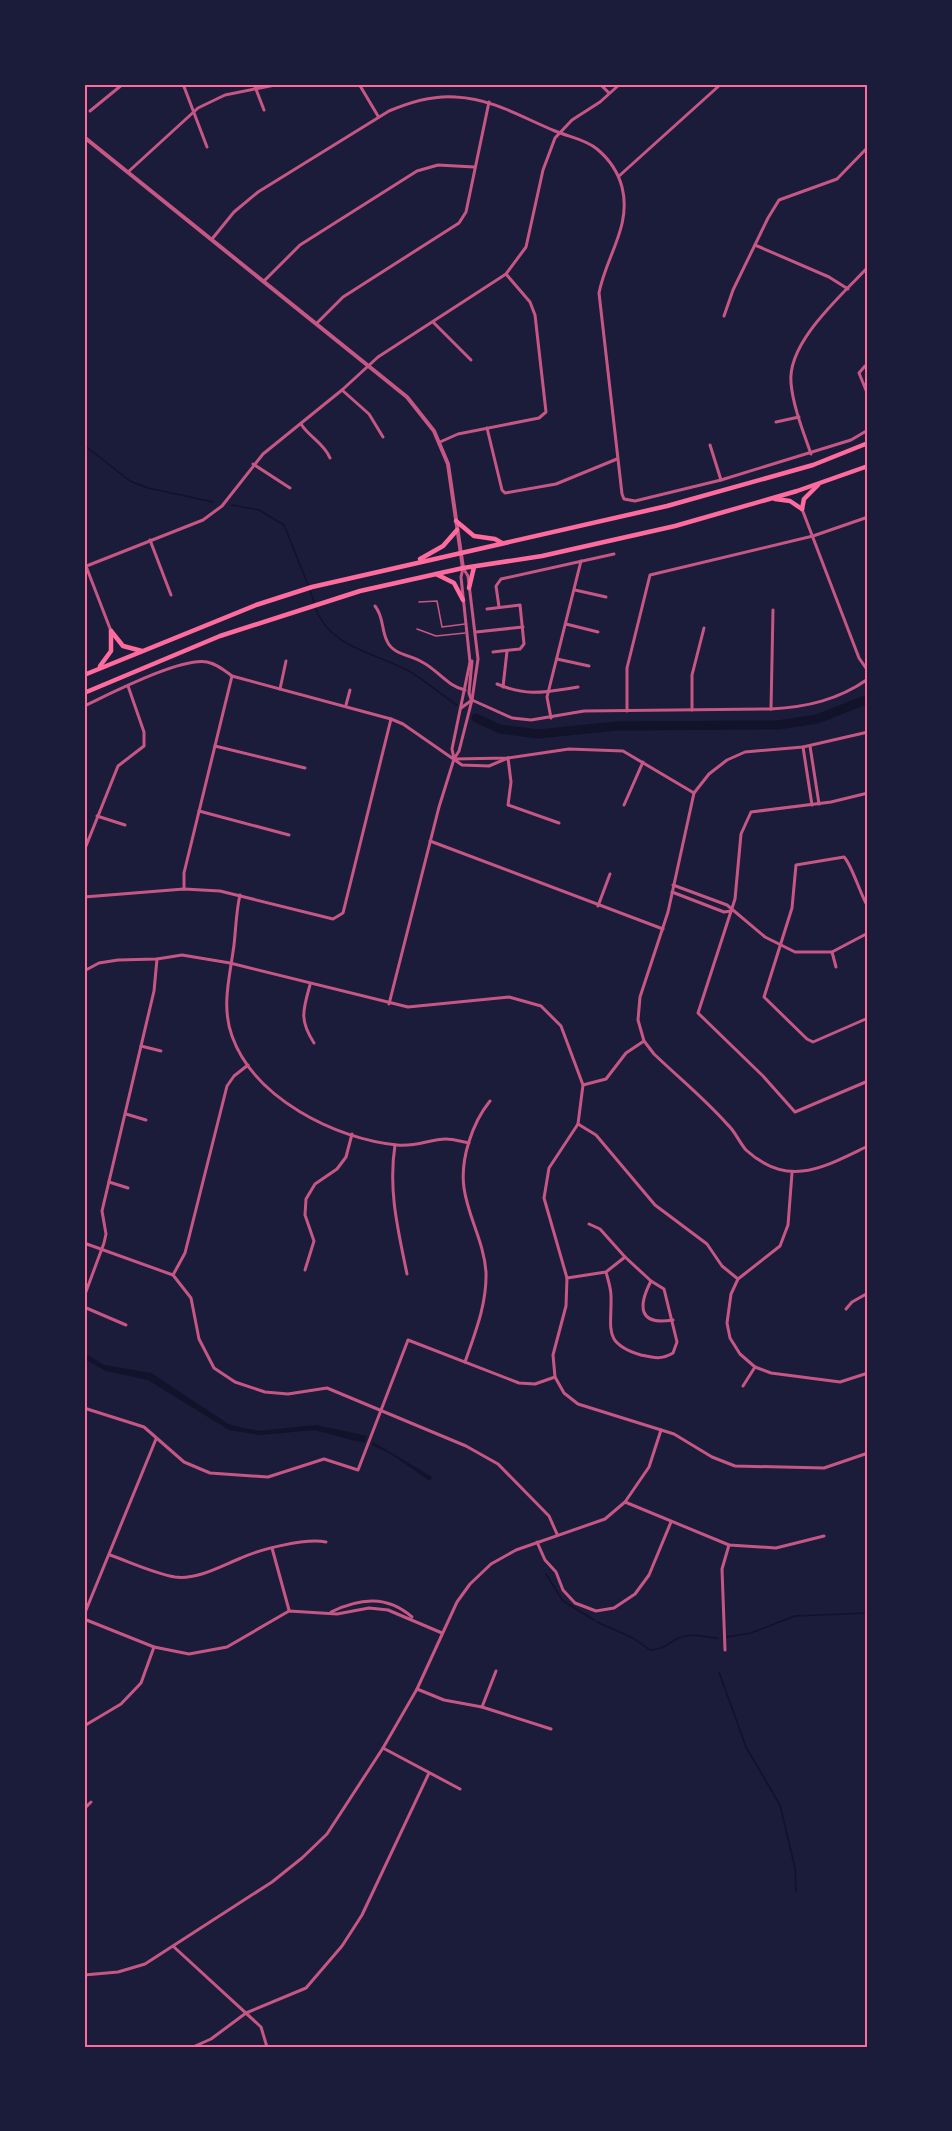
<svg xmlns="http://www.w3.org/2000/svg" width="952" height="2131" font-family="'Source Sans 3',sans-serif">
<style>
.water{fill:#12122b}
.lines{fill:none;stroke-linecap:round;stroke-linejoin:round}
.stream{stroke:#12122b;stroke-width:1.5}
.river{stroke:#12122b;stroke-width:9}
.service{stroke:#c65784;stroke-width:1.5}
.minor{stroke:#c65784;stroke-width:3}
.tertiary{stroke:#c65784;stroke-width:4}
.primary{stroke:#ff6b9d;stroke-width:4.5}
.neatline{fill:none;stroke:#ff6b9d;stroke-width:2}
</style>
<rect width="100%" height="100%" fill="#1b1b3a"/>
<g class="water">
<path d="M84,1353L104,1365L151,1373L230,1425L259,1431L316,1425L367,1436L364,1443L314,1430L260,1435L229,1430L148,1380L106,1371L84,1359Z"/>
<path d="M373,1442L432,1477L430,1481L391,1454L372,1445Z"/>
</g>
<g class="lines">
<g class="stream">
<path d="M84,445L130,481L148,488L213,502"/>
<path d="M232,505L259,510L284,525L308,585"/>
<path d="M310,590L314,603"/>
<path d="M315,607C330,648 373,652 407,670C425,680 440,694 457,705"/>
<path d="M546,1574L563,1601L594,1620"/>
<path d="M597,1622L633,1638L650,1650C669,1649 670,1639 685,1636C696,1633 707,1638 718,1638"/>
<path d="M727,1637L751,1633L795,1616L868,1613"/>
<path d="M719,1672L746,1747L780,1805L795,1868L796,1892"/>
</g>
<path class="river" d="M476,718L500,729L538,734L617,726L778,725L817,719L868,699"/>
<g class="service">
<path d="M419,602L437,601L442,627L465,624"/>
<path d="M417,629L436,636L465,633"/>
</g>
<g class="minor">
<path d="M183,84L207,147"/>
<path d="M254,84L264,110"/>
<path d="M359,84L378,116"/>
<path d="M600,84L609,93"/>
<path d="M90,111L123,84"/>
<path d="M128,172L198,108L225,95L280,84"/>
<path d="M619,176L721,84"/>
<path d="M212,239L234,212L258,192L389,111C410,102 432,95 456,97C493,99 521,117 555,131C569,137 585,139 597,149C609,159 618,172 622,187C632,226 606,256 599,293L622,494L624,499L635,501L721,480L851,440L868,430"/>
<path d="M755,245L829,277L848,289"/>
<path d="M264,281L300,245L417,171L438,165L474,167"/>
<path d="M724,316L733,290L768,218L779,200L837,179L868,147"/>
<path d="M433,322L471,360"/>
<path d="M317,323L343,297L459,223L466,212L489,102"/>
<path d="M865,366L859,373L868,395"/>
<path d="M342,390L369,414L383,437"/>
<path d="M776,422L799,417"/>
<path d="M301,424C309,437 324,443 330,458"/>
<path d="M487,428L502,490L505,493L556,484L617,459"/>
<path d="M440,442L458,434L539,418L546,412L535,315L530,302L506,274"/>
<path d="M710,445L721,480"/>
<path d="M811,454C803,431 793,406 791,383C787,342 842,295 868,267"/>
<path d="M253,464L290,488"/>
<path d="M802,509L859,658L868,671"/>
<path d="M150,540L171,595"/>
<path d="M84,561L111,631"/>
<path d="M84,567L203,520L222,506L263,454L342,390L378,357L506,274L526,247L543,170L555,138L572,120L600,102L620,84"/>
<path d="M575,590L606,597"/>
<path d="M375,606C384,617 381,629 387,641C393,655 411,655 422,662C438,670 447,686 465,690"/>
<path d="M499,607L496,586L501,579L614,554"/>
<path d="M487,609L520,605L524,644L520,649L493,652"/>
<path d="M566,624L598,632"/>
<path d="M476,632L523,627"/>
<path d="M557,659L589,666"/>
<path d="M497,684C528,697 545,692 578,687"/>
<path d="M503,687L507,651"/>
<path d="M280,689L286,661"/>
<path d="M471,699L469,693L472,661"/>
<path d="M472,700L512,718L531,720L584,711L771,709C807,707 838,700 868,679"/>
<path d="M346,705L350,690"/>
<path d="M84,706C110,694 181,657 207,662C217,664 224,670 232,676L391,719L403,724L462,765L489,766L508,758"/>
<path d="M461,708L472,700"/>
<path d="M771,709L773,610"/>
<path d="M692,710V675L704,628"/>
<path d="M627,711V668L650,575L813,536L868,517"/>
<path d="M551,718L547,697L581,561"/>
<path d="M868,732L803,747L745,752L727,760L709,774L694,793L668,912L640,997L638,1020L644,1041L654,1054C678,1077 705,1099 727,1124C735,1131 739,1142 746,1150C789,1189 824,1167 868,1146"/>
<path d="M215,746L305,768"/>
<path d="M810,746L819,804"/>
<path d="M803,747L812,805"/>
<path d="M508,758L511,782L508,805L559,823"/>
<path d="M454,759L508,758L569,749L623,751L694,793"/>
<path d="M454,759L452,749L470,662L461,577L463,568"/>
<path d="M868,793L831,802L751,812L741,834L735,899L698,1013L763,1076L795,1112L868,1081"/>
<path d="M624,805L643,762"/>
<path d="M199,811L289,835"/>
<path d="M97,816L125,825"/>
<path d="M430,841L663,929"/>
<path d="M84,851L118,766L144,746V732L128,686"/>
<path d="M673,885L727,905L765,937L795,952H832L868,933"/>
<path d="M184,889V873L232,676"/>
<path d="M672,892L724,912L731,911"/>
<path d="M240,895C236,912 236,928 234,945C230,976 221,1006 232,1036C254,1098 335,1139 397,1145C417,1147 430,1139 446,1139C454,1139 462,1142 469,1143"/>
<path d="M84,897L184,889L220,891L333,919L343,913L391,719"/>
<path d="M598,906L610,874"/>
<path d="M868,907C861,896 851,863 844,857L796,865L792,908L764,997L807,1039L813,1042L868,1018"/>
<path d="M832,952L836,967"/>
<path d="M84,971L99,963L118,960L157,959L182,955L230,963L408,1007L509,997L541,1006L561,1026L583,1085L578,1124L549,1168L544,1198L567,1278L566,1306L553,1355L555,1377L564,1393L578,1404L674,1434L712,1457L735,1466L824,1468L868,1453"/>
<path d="M310,985C303,1010 299,1020 314,1043"/>
<path d="M389,1004L439,807L454,759L459,751L472,700L478,659L468,576L463,568"/>
<path d="M141,1046L161,1051"/>
<path d="M583,1085L606,1079L626,1053L644,1041"/>
<path d="M126,1114L146,1120"/>
<path d="M578,1124L596,1135L655,1205L707,1244L722,1266L738,1279"/>
<path d="M395,1145C388,1190 398,1230 407,1274"/>
<path d="M792,1173L788,1225L780,1246L738,1279L731,1294L727,1323L730,1338L740,1354L755,1367L771,1373L840,1382L868,1373"/>
<path d="M109,1182L128,1188"/>
<path d="M589,1224L600,1229L625,1257"/>
<path d="M84,1243L173,1275L191,1298L199,1339L214,1368L235,1382L265,1392L288,1394L327,1388L466,1446L498,1464L549,1516L557,1534"/>
<path d="M305,1270L314,1241L305,1215L306,1199L315,1184L337,1169L346,1157L352,1134"/>
<path d="M173,1275L185,1253L227,1086L234,1076L248,1065"/>
<path d="M567,1278L606,1272L625,1257L651,1281L664,1289L677,1342L673,1353C661,1360 654,1358 641,1355C602,1343 612,1329 611,1296C611,1288 608,1280 606,1272"/>
<path d="M651,1281C638,1306 638,1326 673,1320"/>
<path d="M84,1297L104,1243L106,1234L102,1211L154,991L157,959"/>
<path d="M84,1307L126,1325"/>
<path d="M846,1309L852,1302L868,1293"/>
<path d="M465,1362C475,1333 487,1304 486,1272C484,1242 468,1217 464,1188C460,1160 472,1123 490,1101"/>
<path d="M743,1386L755,1367"/>
<path d="M84,1408L144,1427L184,1462L210,1473L268,1477L324,1459L358,1470L408,1340L519,1383L535,1384L555,1377"/>
<path d="M625,1502L729,1545L776,1548L824,1536"/>
<path d="M537,1542L545,1560L556,1572L563,1590L575,1603L596,1611L614,1608L635,1594L649,1575L671,1522"/>
<path d="M272,1548L289,1610"/>
<path d="M110,1555C130,1562 153,1573 175,1577C197,1580 221,1566 241,1558C261,1549 305,1538 326,1542"/>
<path d="M331,1612C360,1598 387,1595 412,1617"/>
<path d="M84,1615L156,1439"/>
<path d="M84,1619L154,1647L189,1654L227,1647L289,1611L337,1614L369,1608L388,1610L442,1633"/>
<path d="M725,1650L722,1569L729,1545"/>
<path d="M417,1689L444,1700L482,1707L551,1729"/>
<path d="M482,1707L496,1671"/>
<path d="M84,1726L121,1704L141,1683L154,1647"/>
<path d="M383,1748L460,1789"/>
<path d="M84,1809L91,1802"/>
<path d="M174,1947L261,2027L267,2047"/>
<path d="M84,1975L118,1972L145,1964L272,1882L302,1858L327,1834L383,1748L417,1689L457,1602L470,1584L491,1564L516,1550L605,1519L625,1502L649,1467L661,1430"/>
<path d="M193,2047L211,2039L246,2013L306,1988L342,1946L362,1915L429,1773"/>
</g>
<path class="tertiary" d="M84,137L407,397L434,431L448,464L463,568"/>
<g class="primary">
<path d="M775,499L790,501L802,509"/>
<path d="M802,509L804,499L818,485"/>
<path d="M456,521L474,536L495,539L502,543"/>
<path d="M420,559L443,546L457,530"/>
<path d="M436,574L454,583L463,600"/>
<path d="M469,588L474,567"/>
<path d="M111,631L123,646L142,651"/>
<path d="M100,666L111,651V631"/>
<path d="M84,675L256,605L312,587L667,506L813,465L868,443"/>
<path d="M84,693L220,636L360,591L463,568L542,556L675,526L797,491L868,466"/>
</g>
</g>
<rect width="952" height="2131" fill="none" stroke="#1b1b3a" stroke-width="171"/>
<rect x="86" y="86" width="780" height="1960" class="neatline"/>
</svg>
